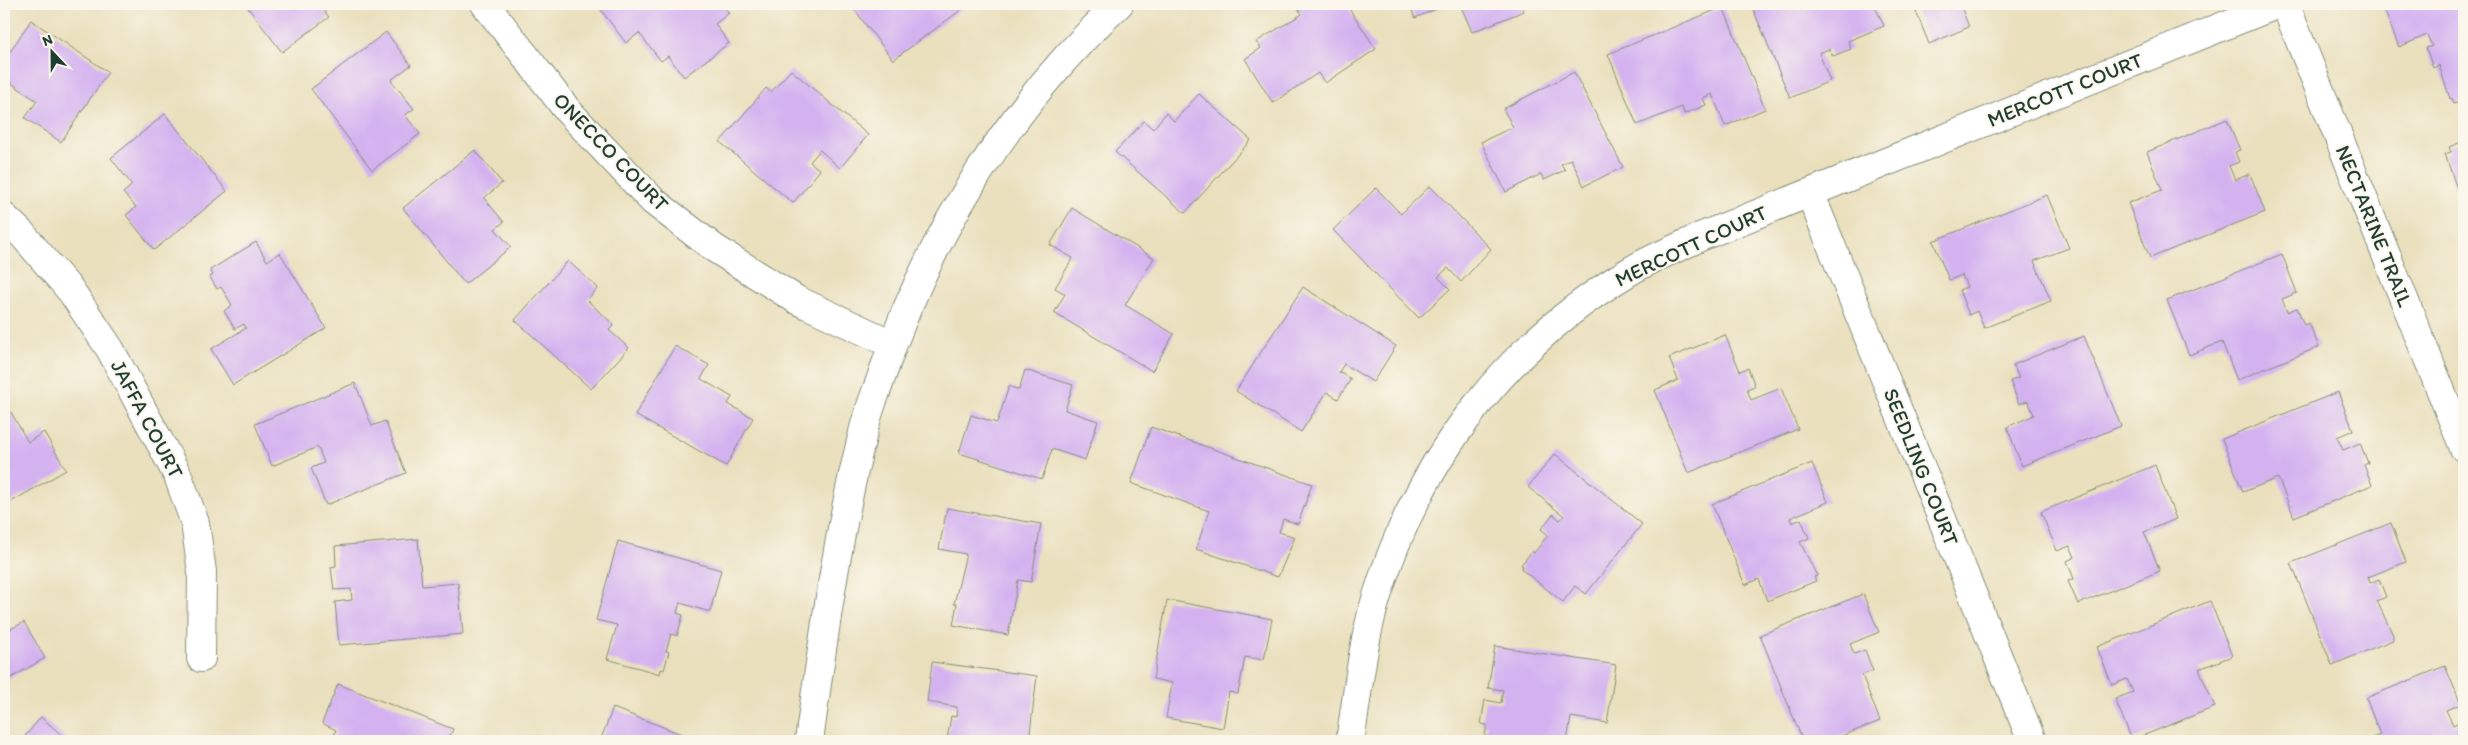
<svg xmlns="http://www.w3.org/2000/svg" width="2468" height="745" font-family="Itim,sans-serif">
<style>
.building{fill:#d4b2f0}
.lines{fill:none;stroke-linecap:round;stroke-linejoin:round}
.minor-casing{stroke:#848e79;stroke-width:30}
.minor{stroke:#fff;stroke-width:28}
.labels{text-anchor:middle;stroke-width:4;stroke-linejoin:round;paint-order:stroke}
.street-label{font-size:21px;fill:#1f3d34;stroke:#fbf7ec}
</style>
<rect width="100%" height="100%" fill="#fbf7ec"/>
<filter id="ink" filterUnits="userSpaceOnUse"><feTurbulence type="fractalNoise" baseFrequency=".02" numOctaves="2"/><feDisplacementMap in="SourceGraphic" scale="10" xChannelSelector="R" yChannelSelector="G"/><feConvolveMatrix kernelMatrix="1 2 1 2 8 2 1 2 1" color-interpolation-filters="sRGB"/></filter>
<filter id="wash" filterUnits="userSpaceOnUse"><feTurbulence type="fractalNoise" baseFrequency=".0096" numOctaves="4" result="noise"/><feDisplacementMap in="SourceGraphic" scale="20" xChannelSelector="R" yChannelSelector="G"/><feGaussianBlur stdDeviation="1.12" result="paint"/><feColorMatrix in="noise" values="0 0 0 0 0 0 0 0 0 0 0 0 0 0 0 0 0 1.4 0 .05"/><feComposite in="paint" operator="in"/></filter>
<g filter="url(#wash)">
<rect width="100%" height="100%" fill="#eae0be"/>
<g id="blocks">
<g class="building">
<path d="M245,4H318L329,17L282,52Z"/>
<path d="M610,4H722L729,13L715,24L729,43L684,77L668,56L661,61L639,33L626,43L601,10Z"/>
<path d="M850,4H969L893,60Z"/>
<path d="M1294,4H1346L1376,49L1325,83L1318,73L1273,103L1245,59L1261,48L1256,42L1302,14Z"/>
<path d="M1409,4H1448L1415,18Z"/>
<path d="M1460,4H1521L1524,11L1472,32Z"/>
<path d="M1751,4H1874L1884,26L1848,41L1851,49L1833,56L1829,49L1819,53L1830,81L1790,98Z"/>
<path d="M1913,4H1960L1969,27L1929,44Z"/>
<path d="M2391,4H2464V100L2454,104L2452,98L2450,99L2439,65L2433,68L2426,48L2432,46L2427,35L2399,47L2383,7Z"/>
<path d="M1723,7L1765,109L1725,126L1712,94L1703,98L1706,105L1684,114L1682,107L1637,125L1608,54Z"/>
<path d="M31,20L108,72L61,142L25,118L37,101L4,78V61Z"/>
<path d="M386,32L411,65L391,80L414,109L405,115L420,134L372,170L311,89Z"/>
<path d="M791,70L868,135L840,168L820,150L810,162L820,170L793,203L720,142L766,88L771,92Z"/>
<path d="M1574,72L1623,167L1584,186L1571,159L1561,164L1565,170L1544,180L1541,174L1506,192L1481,142L1513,127L1503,109Z"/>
<path d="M1199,94L1251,140L1185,213L1115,152L1144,121L1153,129L1166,113L1174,121Z"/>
<path d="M165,114L227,191L154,250L126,215L136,207L123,193L132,185L111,158Z"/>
<path d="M2227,119L2240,150L2235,152L2239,162L2229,166L2235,180L2250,174L2265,212L2150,258L2128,203L2162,190L2147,152Z"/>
<path d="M2464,141V189L2458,192L2445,154L2451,152L2449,147Z"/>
<path d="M475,150L502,183L484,198L504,222L495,229L511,247L465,284L403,208Z"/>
<path d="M1430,186L1491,249L1461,282L1448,268L1438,277L1450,289L1419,318L1333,230L1376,188L1401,214Z"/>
<path d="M2047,195L2069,248L2034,261L2051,301L1984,328L1977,311L1969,315L1959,290L1967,287L1962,275L1949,280L1933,241Z"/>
<path d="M1072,208L1154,258L1125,305L1174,334L1152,371L1054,313L1065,294L1055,288L1073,258L1050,245Z"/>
<path d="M256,242L267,261L280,253L326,328L233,385L211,349L246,328L244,324L235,329L224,311L232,305L221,287L217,289L210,277L213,275L210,270Z"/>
<path d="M2282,254L2297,293L2282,299L2287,312L2297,308L2304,325L2309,323L2319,347L2237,380L2222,342L2189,355L2167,300Z"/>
<path d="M568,261L598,288L587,300L614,325L609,330L629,348L591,389L515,320Z"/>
<path d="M1303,287L1396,346L1373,382L1344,364L1339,372L1351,379L1338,399L1327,392L1301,432L1236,391Z"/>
<path d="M1725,335L1740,371L1748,368L1755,386L1747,389L1751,400L1781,388L1798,429L1688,473L1655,390L1678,380L1669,358Z"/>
<path d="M2084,336L2121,426L2022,466L2007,427L2034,415L2028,401L2019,404L2010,381L2019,378L2013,365Z"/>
<path d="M675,346L709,365L701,379L732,397L728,404L753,418L726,466L635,415Z"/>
<path d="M1025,370L1073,385L1065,410L1098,421L1085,460L1052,449L1042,479L959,453L971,415L997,423L1009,386L1019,390Z"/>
<path d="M355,383L372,426L385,421L406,473L326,505L311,468L324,463L318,447L272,466L255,424Z"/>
<path d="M2338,392L2353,430L2337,437L2343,450L2360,443L2368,463L2364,465L2372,485L2294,517L2278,478L2243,492L2222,439Z"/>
<path d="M4,400L28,442L44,432L66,470L4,506Z"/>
<path d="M1151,427L1312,484L1298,524L1283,519L1279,532L1295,537L1278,577L1196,549L1209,511L1131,483Z"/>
<path d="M1555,454L1642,524L1586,594L1575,586L1563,602L1521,569L1523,566L1521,565L1532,551L1534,553L1548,535L1541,529L1553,514L1560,520L1564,516L1528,487Z"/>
<path d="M1812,463L1828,502L1790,518L1792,523L1801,519L1809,538L1800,542L1817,576L1814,577L1816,581L1767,601L1759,579L1745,585L1712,504Z"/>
<path d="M2155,465L2176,519L2144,532L2160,571L2078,604L2068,581L2074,579L2067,561L2075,557L2070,546L2057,551L2041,512Z"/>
<path d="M947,508L1041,524L1031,582L1018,580L1008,635L953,625L957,604H954L966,554L939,549Z"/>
<path d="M2391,523L2406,562L2368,577L2370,583L2379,579L2386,597L2377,601L2393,635V640L2332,665L2291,563Z"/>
<path d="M418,539L422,586L458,583L463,634L339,645L335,602L352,600L351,589L334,590L331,567L336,566L335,546Z"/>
<path d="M618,541L721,570L710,612L680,603L677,613L683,615L677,636L671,634L666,651L669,652L664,670L661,669L660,674L607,659L617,625L596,620Z"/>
<path d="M1863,594L1879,632L1850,644L1854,654L1865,650L1873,671L1862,675L1880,721L1829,741H1803L1760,635Z"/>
<path d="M1167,600L1272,619L1264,660L1245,657L1238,694L1229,692L1223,728L1166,718L1172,683L1153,679Z"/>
<path d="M2210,601L2232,656L2199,669L2215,707L2132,740L2115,699L2133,692L2127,679L2112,685L2097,647Z"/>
<path d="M4,616L11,629L24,622L45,658L4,682Z"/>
<path d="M1495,646L1616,665L1607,723L1571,717L1567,741H1484L1487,725L1481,724L1485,700L1501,703L1503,690L1488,688Z"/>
<path d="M932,662L1037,676L1029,741L947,740L951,716L956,717L957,707L927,702Z"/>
<path d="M2445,666L2461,704L2446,710L2453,725L2464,720V741H2364L2380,735L2366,698Z"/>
<path d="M338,684L453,729L448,741H332L336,730L322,723Z"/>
<path d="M613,708L700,741H600Z"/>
<path d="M41,717L65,738L62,741H21Z"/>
</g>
</g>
</g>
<g filter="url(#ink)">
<use href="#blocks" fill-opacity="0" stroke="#848e79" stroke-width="1"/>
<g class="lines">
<g class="minor-casing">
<g id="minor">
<path d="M485,4L568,111L653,201L714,248L797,300L892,344"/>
<path d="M2285,4L2464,448"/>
<path d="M1810,193L2032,741"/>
<path d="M4,217L22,234L71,291L110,349L178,476L195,523L202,572L201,658"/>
<path d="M809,741C823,640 837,537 862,437C866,417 874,398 881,378C928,236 1009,106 1119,4"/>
<path d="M1350,741C1358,693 1362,643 1377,596C1419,459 1508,343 1632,270C1654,257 1678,248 1700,237L2278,4"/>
</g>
</g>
<use href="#minor" class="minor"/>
</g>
</g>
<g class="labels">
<g class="street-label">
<text transform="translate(2065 90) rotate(-22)" y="7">MERCOTT COURT</text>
<text transform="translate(611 152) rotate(46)" y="7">ONECCO COURT</text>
<text transform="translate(2374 226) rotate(68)" y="7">NECTARINE TRAIL</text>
<text transform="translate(1691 246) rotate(-25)" y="7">MERCOTT COURT</text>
<text transform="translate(147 419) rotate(62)" y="7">JAFFA COURT</text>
<text transform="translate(1921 467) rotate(68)" y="7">SEEDLING COURT</text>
</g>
</g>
<rect width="2468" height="745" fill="none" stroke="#fbf7ec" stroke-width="20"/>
<g transform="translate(52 52) rotate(338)" stroke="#fbf7ec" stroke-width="4" paint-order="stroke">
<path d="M0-4L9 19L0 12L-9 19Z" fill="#1f3d34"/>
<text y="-8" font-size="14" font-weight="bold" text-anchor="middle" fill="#1f3d34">N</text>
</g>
</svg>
